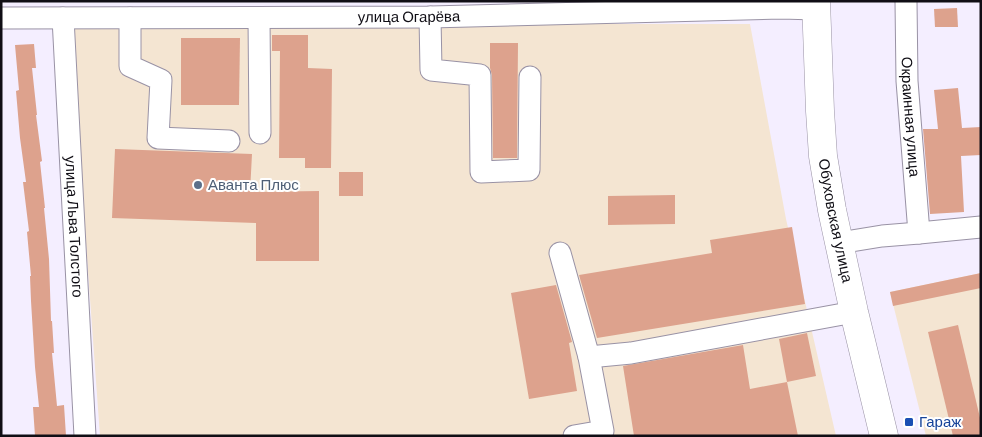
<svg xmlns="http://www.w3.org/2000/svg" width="982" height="437" font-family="Barlow,sans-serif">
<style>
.industrial{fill:#f4e5d2}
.building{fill:#dda28d}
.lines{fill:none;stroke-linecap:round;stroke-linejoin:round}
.minor-casing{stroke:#9992a5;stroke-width:23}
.major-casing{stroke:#9992a5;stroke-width:29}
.minor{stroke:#fff;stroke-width:21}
.major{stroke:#fff;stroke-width:28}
.service-dot{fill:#5c6f8a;stroke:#fff;stroke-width:2}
.transit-dot{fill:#1a4fb4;stroke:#fff;stroke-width:2}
.labels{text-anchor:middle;stroke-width:4;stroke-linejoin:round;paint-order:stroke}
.street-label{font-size:15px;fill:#100e15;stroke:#fff}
.service-label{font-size:15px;fill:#4e5e75;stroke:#fff;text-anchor:start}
.transit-label{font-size:15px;fill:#164399;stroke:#fff;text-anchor:start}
</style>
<rect width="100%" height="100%" fill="#f4eeff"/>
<g class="industrial">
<path d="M70,24H750L786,219L836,436H100Z"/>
<path d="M981,273V436H926L890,292Z"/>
</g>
<g class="building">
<path d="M957,8L958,27H935L934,9Z"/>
<path d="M272,35H308V68L332,69L331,168H305V158H279L280,51H272Z"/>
<path d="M181,38H240L239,105H181Z"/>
<path d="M490,43H518L517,158H493L492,75L490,68Z"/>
<path d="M34,44L36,68H32L37,115H36L42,161L40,162L45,208H44L49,259L51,321H52L54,353H52L57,406L64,405L66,436H35L33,407H39L35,367L31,301L30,276H31L27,232L29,231L23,182H26L20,138L16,91L19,90L15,45Z"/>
<path d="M958,88L962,128L981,127V155L961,156L964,212L930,214L923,129H938L934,90Z"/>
<path d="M115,149L252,154L250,192L319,191V261H256V223L112,218Z"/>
<rect x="339" y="172" width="24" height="24"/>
<path d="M675,195V224L608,225V196Z"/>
<path d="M792,227L805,304L597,338L579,275L712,253L710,240Z"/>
<path d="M981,273V288L893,306L890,292Z"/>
<path d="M556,285L572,342L569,343L577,391L529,399L511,293Z"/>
<path d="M958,325L981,422V436H953L928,332Z"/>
<path d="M807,333L816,376L787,382L779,339Z"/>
<path d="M743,345L750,389L787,382L798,436H634L623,366Z"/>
</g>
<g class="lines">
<g class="minor-casing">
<g id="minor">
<path id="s1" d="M906,1L907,81L919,233"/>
<path d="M430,17L431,70L480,75L481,172L529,170L530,77"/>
<path id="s2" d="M1,18L430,17L781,8L816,9"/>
<path id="s3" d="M63,18L85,436"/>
<path d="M130,18V66L161,80L158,138L229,141"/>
<path d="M259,18L260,133"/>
<path d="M839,243L882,236L919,233L981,227"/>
<path d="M560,253L589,357L631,353L854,312"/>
<path d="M574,436L603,431L589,357"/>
</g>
</g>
<g class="major-casing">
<g id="major">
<path id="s4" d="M816,1L820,111L823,156L832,210L854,312L884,436"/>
</g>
</g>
<use href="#minor" class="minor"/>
<use href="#major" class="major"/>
</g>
<circle class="service-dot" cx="198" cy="185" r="5"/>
<rect class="transit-dot" x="904" y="417" width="10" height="10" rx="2.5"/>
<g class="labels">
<g class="street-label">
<text dy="5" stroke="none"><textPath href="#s2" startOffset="408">улица Огарёва</textPath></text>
<text dy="5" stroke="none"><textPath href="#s1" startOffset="116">Окраинная улица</textPath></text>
<text dy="5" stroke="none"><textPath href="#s4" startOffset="221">Обуховская улица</textPath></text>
<text dy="5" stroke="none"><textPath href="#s3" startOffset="209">улица Льва Толстого</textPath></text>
</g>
<g class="service-label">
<text x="208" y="190">Аванта Плюс</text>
</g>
<g class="transit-label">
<text x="919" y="427">Гараж</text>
</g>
</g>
<rect width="982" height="437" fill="none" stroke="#100e15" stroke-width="5"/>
</svg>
